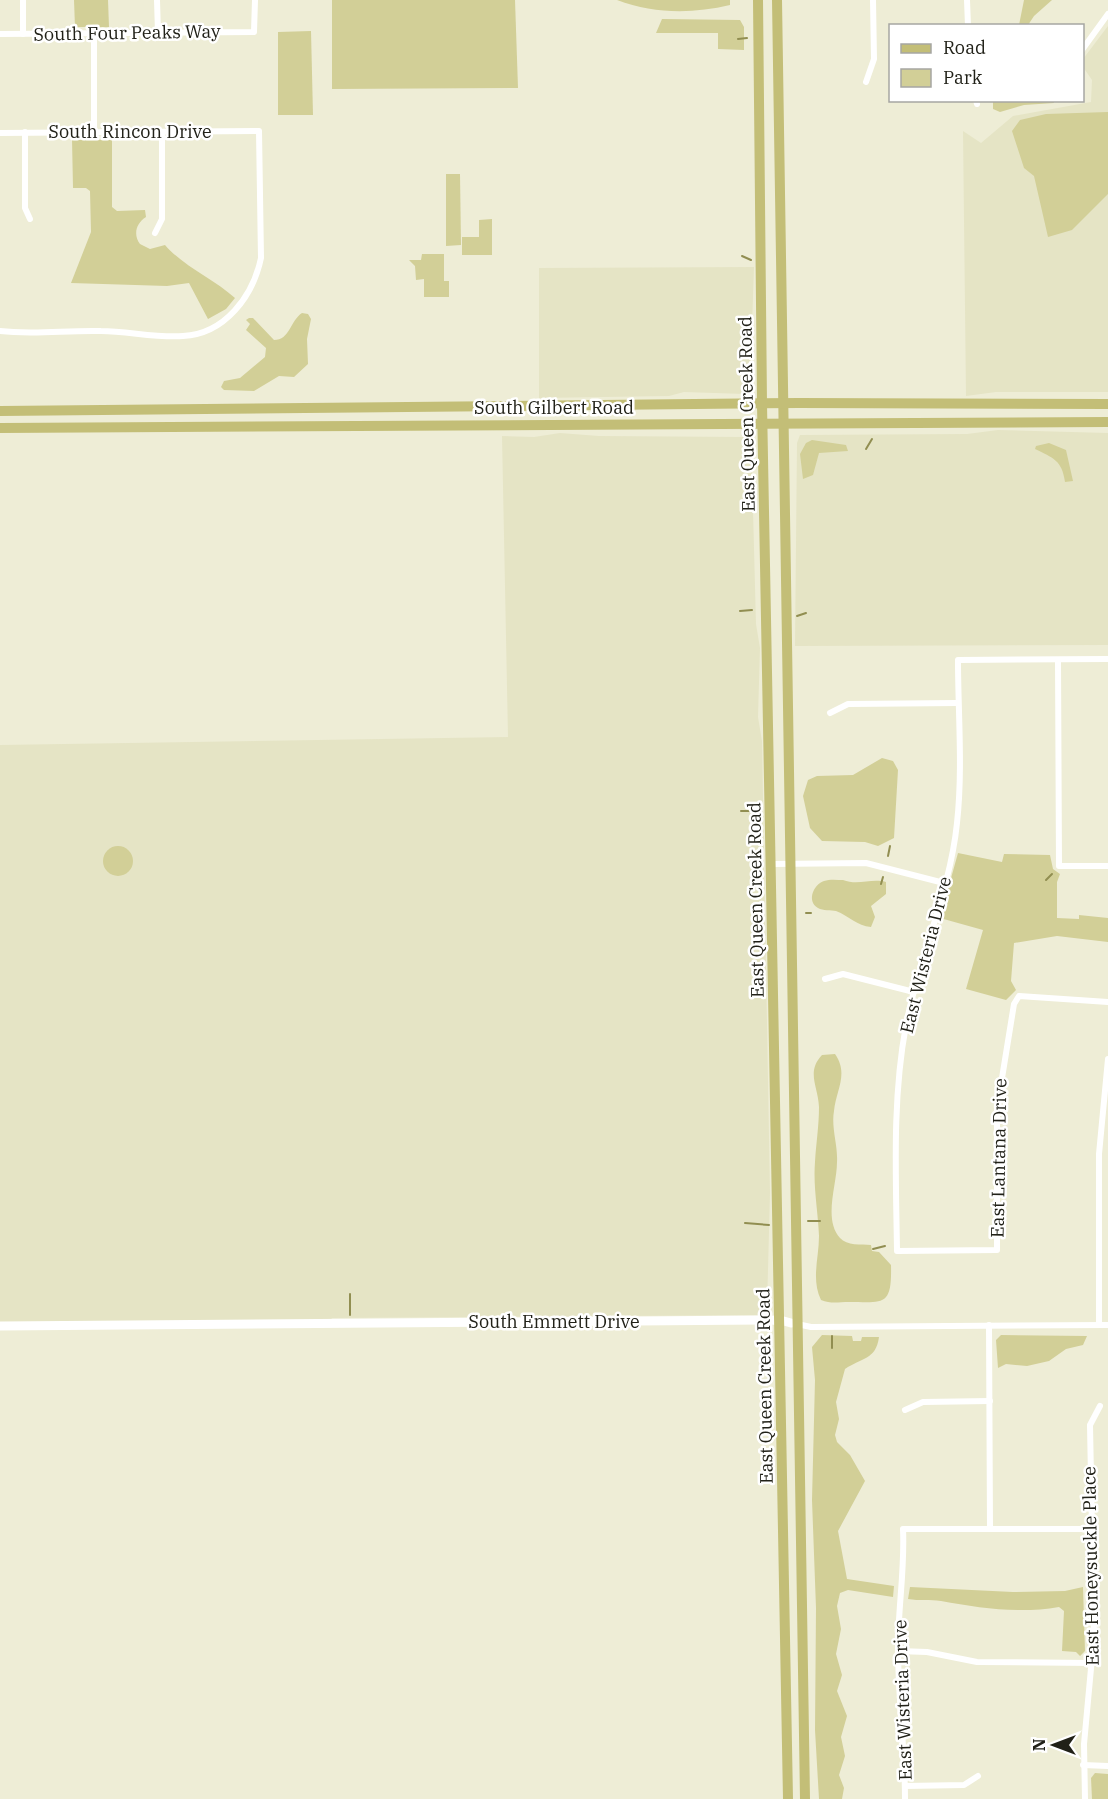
<svg xmlns="http://www.w3.org/2000/svg" width="1108" height="1799" font-family="'IBM Plex Serif',serif">
<style>
.built{fill:#e5e4c5}
.green{fill:#d2cf97}
.lines{fill:none;stroke-linecap:round;stroke-linejoin:round}
.stream{stroke:#918e51;stroke-width:2}
.street{stroke:#fff;stroke-width:6}
.secondary{stroke:#fff;stroke-width:9}
.primary{stroke:#c3be77;stroke-width:10}
.labels{text-anchor:middle;stroke-width:5;stroke-linejoin:round;paint-order:stroke}
.street-label{font-size:18px;fill:#212118;stroke:#fff}
</style>
<rect width="100%" height="100%" fill="#eeedd6"/>
<g class="built">
<path d="M1108,26V392H996L966,396L963,131L981,143L1013,116L1091,102L1092,80L1083,67V59Z"/>
<path d="M754,267L750,385L745,394L684,392L669,396L539,398V268Z"/>
<path d="M998,430L1108,433V645L795,646L797,443L800,435L967,434Z"/>
<path d="M560,433L599,436L744,437L754,444L752,472L756,624L760,648L758,717L762,741L770,1193L767,1308L759,1315L332,1318L329,1323L0,1326V745L508,737L502,436L534,437Z"/>
</g>
<g class="green">
<path d="M74,0H108L109,27H75Z"/>
<path d="M332,0H515L518,88L332,89Z"/>
<path d="M617,0H730V5C692,14 654,14 617,0Z"/>
<path d="M1024,0H1052L1034,16L1028,25H1019Z"/>
<path d="M662,19L740,20L744,27V50L718,49V33H656Z"/>
<path d="M311,31L313,115H278V32Z"/>
<path d="M993,101L1053,100L1054,103L1024,105L1000,112L993,109Z"/>
<path d="M1108,112V194L1072,230L1048,237L1034,176L1024,168L1012,131L1020,120L1046,114Z"/>
<path d="M72,139L112,140V207L117,211L145,210L146,217C136,223 133,235 140,244L150,249L165,245C183,266 214,279 235,298L226,309L208,319L189,283L167,286L71,283L91,232L90,191L86,188H73Z"/>
<path d="M446,174H460L461,245L446,246Z"/>
<path d="M492,219V255H462V237H479V220Z"/>
<path d="M422,254H444V281H449V297H424V279L416,280L415,266L409,260H421Z"/>
<path d="M302,313L308,314L311,319L307,339L308,364L294,377L279,376L254,391L224,390L221,387L224,381L240,378L265,357L266,348L246,330L250,324L246,320L249,318H253L274,340C290,340 290,321 302,313Z"/>
<path d="M812,440L846,445L848,451L819,453L813,475L803,479L800,454L806,443Z"/>
<path d="M1049,443L1066,450L1073,481L1065,482C1062,460 1053,458 1035,449L1036,446Z"/>
<path d="M882,758L893,761L898,770L894,838L878,846L865,842L822,841L810,828L803,796L808,780L817,776L853,775Z"/>
<circle cx="118" cy="861" r="15"/>
<path d="M958,853L1002,862L1004,854L1050,855L1053,869L1060,874L1057,882V918L1079,919V915L1108,918V942L1057,936L1014,943L1011,981L1016,990L1006,1000L966,989L983,930L940,918Z"/>
<path d="M843,880C858,886 871,878 886,882V894L871,906L875,917L871,927C857,926 849,916 836,911C831,910 823,911 818,908C806,901 814,884 824,881C830,879 837,880 843,880Z"/>
<path d="M835,1054C849,1074 836,1090 834,1111C831,1128 838,1145 837,1162C837,1185 823,1219 840,1238C847,1246 861,1244 871,1245L872,1251L879,1252L891,1265C892,1307 884,1302 849,1302C838,1302 831,1304 821,1300C811,1279 819,1258 819,1236C818,1211 813,1187 815,1162C816,1144 819,1126 819,1107C818,1086 806,1072 822,1055Z"/>
<path d="M822,1335L852,1336L853,1341H861L862,1337H879C876,1360 861,1358 845,1369L836,1402L839,1419L835,1435L837,1442L850,1455L865,1481L838,1531L847,1579L894,1586L893,1597L848,1590L840,1593L837,1606L841,1629L836,1654L842,1675L837,1691L847,1716L841,1737L845,1756L839,1775L844,1788L842,1799H819L815,1730L816,1608L812,1500L815,1380L812,1347Z"/>
<path d="M1001,1335L1087,1336L1083,1345L1066,1349L1049,1361L1027,1366L1006,1364L998,1368L996,1340Z"/>
<path d="M910,1587L1013,1592L1065,1591L1083,1587L1085,1651L1080,1656L1076,1652L1062,1651L1064,1611L1059,1607C1019,1614 980,1608 941,1601C930,1599 919,1601 908,1599Z"/>
<path d="M1095,1773L1108,1774V1799H1092L1091,1778Z"/>
</g>
<g class="lines">
<g class="stream">
<path d="M738,39L747,38"/>
<path d="M742,256L751,260"/>
<path d="M866,449L872,439"/>
<path d="M740,611L752,610"/>
<path d="M797,616L806,613"/>
<path d="M741,811H760"/>
<path d="M888,856L890,846"/>
<path d="M1046,880L1052,874"/>
<path d="M881,884L883,877"/>
<path d="M806,913H811"/>
<path d="M808,1221H820"/>
<path d="M745,1223L769,1225"/>
<path d="M873,1249L885,1246"/>
<path d="M350,1294V1315"/>
<path d="M832,1336V1348"/>
</g>
<g class="street">
<path d="M23,0V34"/>
<path d="M157,0L158,33"/>
<path d="M967,0L968,26"/>
<path d="M94,33V132"/>
<path d="M0,34L254,32L255,0"/>
<path d="M1082,50L1108,14"/>
<path d="M866,82L874,59L873,0"/>
<path d="M976,100L977,104"/>
<path d="M25,132V208L30,219"/>
<path d="M0,133L259,131L261,258C253,296 225,334 183,336C155,338 128,331 101,331C67,330 33,335 0,331"/>
<path d="M155,233L162,219V132"/>
<path d="M1108,659L958,660C958,713 963,769 957,823C950,892 919,957 906,1025C892,1100 896,1176 897,1251L997,1250V1109L1014,1004L1019,996L1108,1002"/>
<path d="M1058,660L1059,866H1108"/>
<path d="M830,713L848,704L958,703"/>
<path d="M772,864L866,863L944,883"/>
<path d="M825,979L843,974L914,992"/>
<path d="M797,1324L811,1327L1108,1325"/>
<path d="M989,1325L990,1529"/>
<path d="M1099,1325V1154L1108,1059"/>
<path d="M905,1410L923,1402L990,1401"/>
<path d="M898,1651L927,1652L977,1662L1093,1663"/>
<path d="M1083,1765L1108,1766"/>
<path d="M905,1786L964,1785L978,1776"/>
<path d="M905,1799C905,1748 898,1698 898,1648C898,1608 905,1569 903,1529H1090"/>
<path d="M1085,1799L1084,1744L1094,1636L1090,1425L1100,1406"/>
</g>
<path class="secondary" d="M0,1326L780,1320L791,1323"/>
<g class="primary">
<path d="M758,0L762,404L788,1799"/>
<path d="M777,0L805,1799"/>
<path d="M0,411L799,403L1108,404"/>
<path d="M0,428L1108,422"/>
</g>
</g>
<g class="labels">
<g class="street-label">
<text transform="translate(127 33) rotate(-1)" y="6">South Four Peaks Way</text>
<text x="130" y="138">South Rincon Drive</text>
<text x="554" y="414">South Gilbert Road</text>
<text transform="translate(747 414) rotate(-91)" y="6">East Queen Creek Road</text>
<text transform="translate(756 900) rotate(-91)" y="6">East Queen Creek Road</text>
<text transform="translate(926 955) rotate(-76)" y="6">East Wisteria Drive</text>
<text transform="translate(999 1158) rotate(-89)" y="6">East Lantana Drive</text>
<text x="554" y="1328">South Emmett Drive</text>
<text transform="translate(765 1386) rotate(-91)" y="6">East Queen Creek Road</text>
<text transform="translate(1091 1566) rotate(-91)" y="6">East Honeysuckle Place</text>
<text transform="translate(903 1700) rotate(-92)" y="6">East Wisteria Drive</text>
</g>
</g>
<rect x="889" y="24" width="195" height="78" fill="#ffffff" stroke="#a6a6a3" stroke-width="1.5"/>
<rect x="901" y="44" width="30" height="9" fill="#c3be77" stroke="#a6a6a3" stroke-width="1.5"/>
<text x="943" y="54" font-size="18" fill="#212118">Road</text>
<rect x="901" y="69" width="30" height="18" fill="#d2cf97" stroke="#a6a6a3" stroke-width="1.5"/>
<text x="943" y="84" font-size="18" fill="#212118">Park</text>
<g transform="translate(1054 1745) rotate(270)" stroke="#ffffff" stroke-width="4.5" paint-order="stroke">
<path d="M0-4.5L10 22L0 15L-10 22Z" fill="#212118"/>
<text y="-9" font-size="16" font-weight="bold" text-anchor="middle" fill="#212118">N</text>
</g>
</svg>
